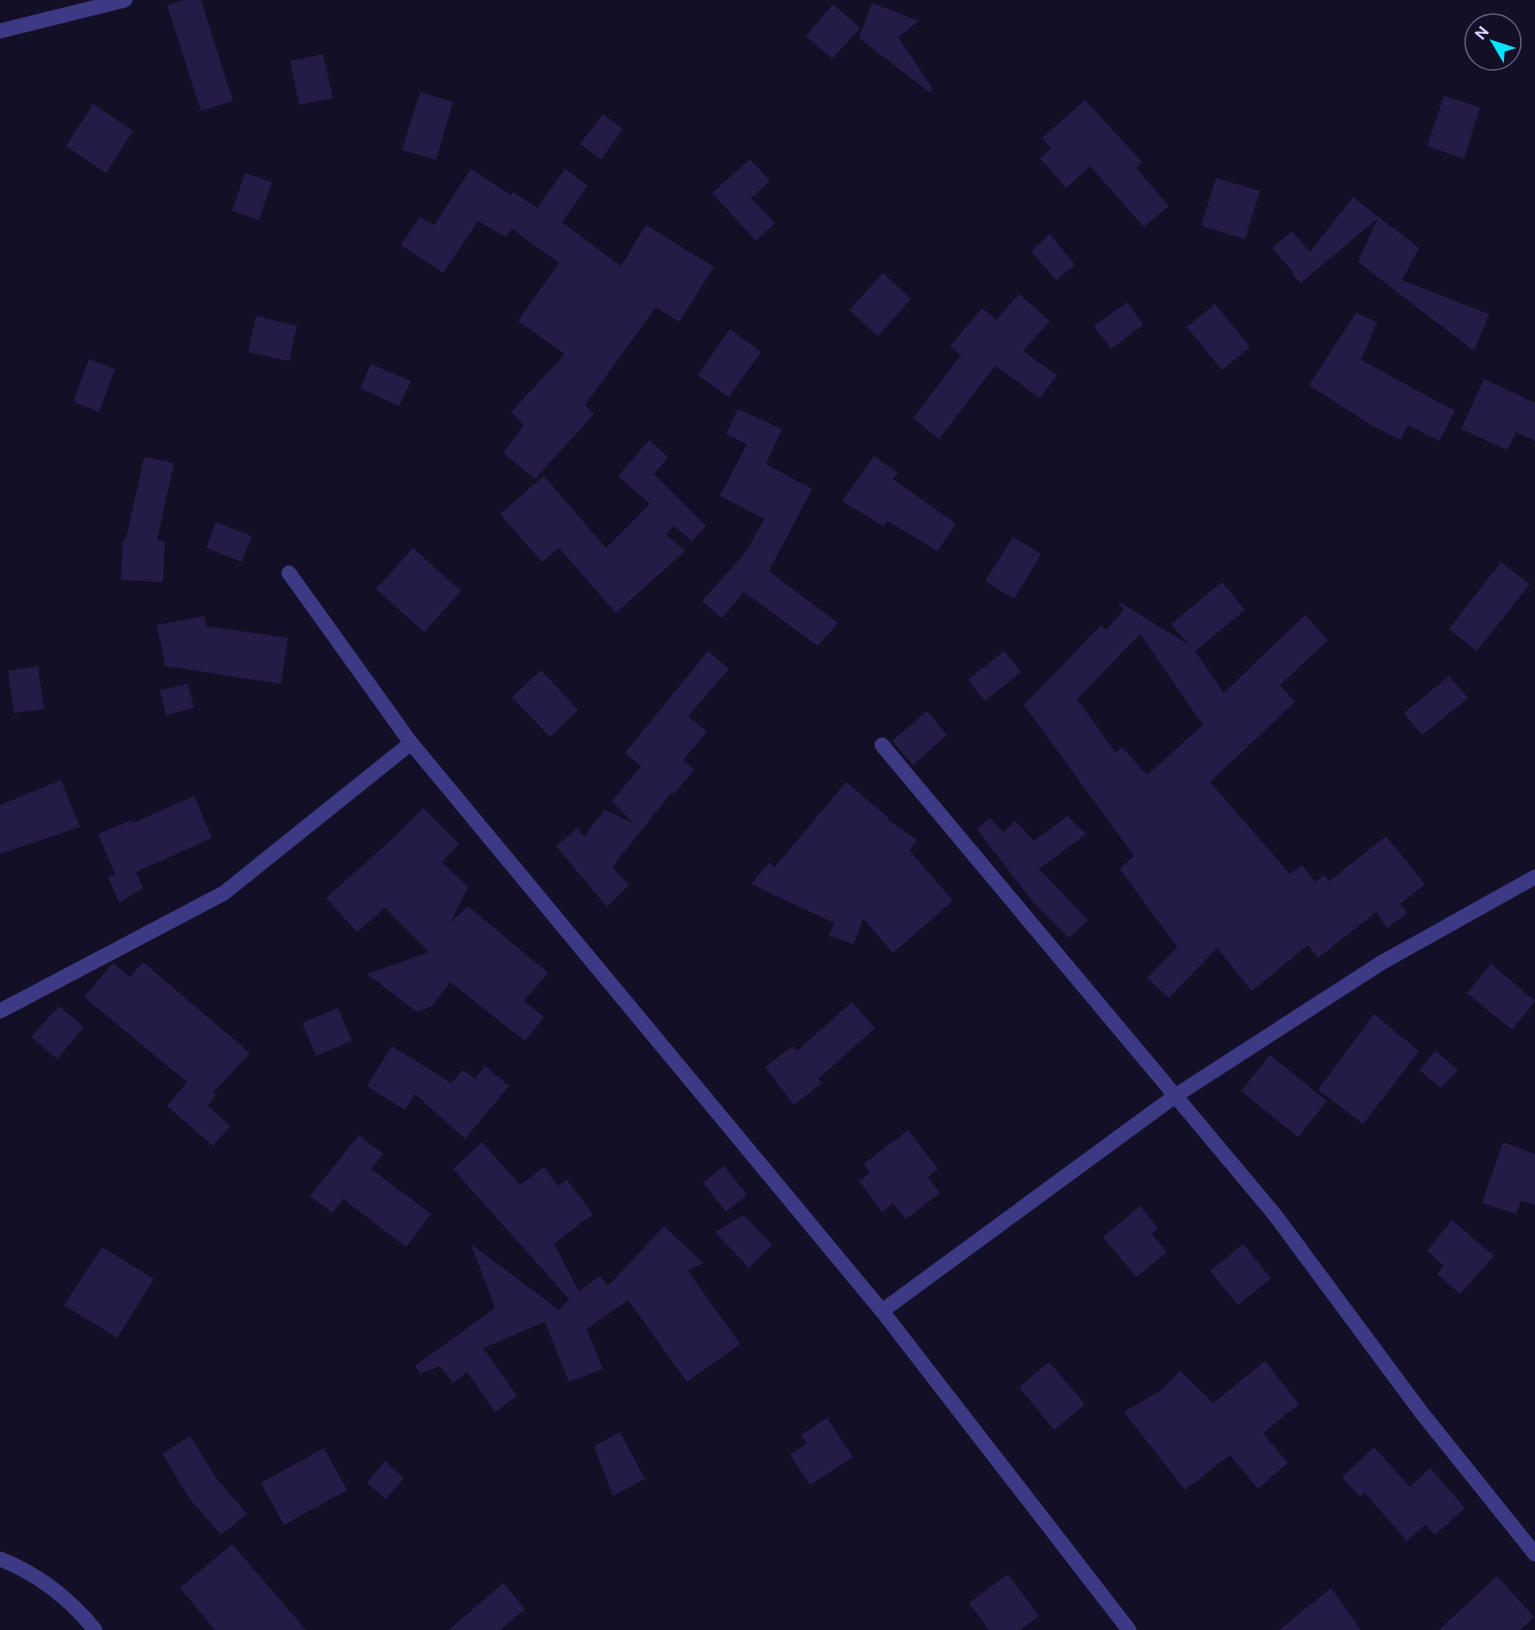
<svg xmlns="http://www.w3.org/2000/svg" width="1535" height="1630" font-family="Ubuntu,sans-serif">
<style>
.building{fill:#241b47;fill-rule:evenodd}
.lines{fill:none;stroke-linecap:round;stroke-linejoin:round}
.street{stroke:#3d3a85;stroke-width:15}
</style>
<rect width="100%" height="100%" fill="#130f26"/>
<g class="building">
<path d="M183,0H201L233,101L201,111L167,5Z"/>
<path d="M872,3L919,21L898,37L933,89L929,92L859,38Z"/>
<path d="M833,4L860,28L832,59L806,36Z"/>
<path d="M323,54L333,98L299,105L290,61Z"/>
<path d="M420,92L453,102L436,160L402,150Z"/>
<path d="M1444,96L1480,107L1464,159L1427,146Z"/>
<path d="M1085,100L1142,162L1136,168L1169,206L1144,227L1090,166L1066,188L1040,158L1051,148L1042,138Z"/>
<path d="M93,104L133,131L106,173L66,146Z"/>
<path d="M603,114L623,129L601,159L580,144Z"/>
<path d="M750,159L770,181L751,198L775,223L756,241L712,193Z"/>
<path d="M471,169L511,195L513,192L537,208L565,169L588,186L562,222L621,266L646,225L714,267L679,322L656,307L585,405L594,414L535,479L503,453L524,425L511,412L565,354L518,321L559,263L512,229L506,237L478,221L443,273L401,245L420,217L434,225Z"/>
<path d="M245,173L272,182L259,220L232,211Z"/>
<path d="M1216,178L1260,191L1245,239L1201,226Z"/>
<path d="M1353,197L1419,248L1402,280L1489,314L1474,351L1358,262L1378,218L1301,283L1292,275L1294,273L1272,248L1292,231L1310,252Z"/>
<path d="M1050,234L1075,265L1056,280L1031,251Z"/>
<path d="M883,273L911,299L878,336L849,310Z"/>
<path d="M1019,294L1050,321L1023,351L1057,375L1040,398L995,366L939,439L913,418L961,355L950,346L982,308L996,320Z"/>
<path d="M1127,302L1143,325L1111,349L1094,326Z"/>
<path d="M1215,304L1250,347L1222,370L1187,327Z"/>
<path d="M1356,313L1377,322L1361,360L1455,411L1439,441L1408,425L1401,440L1369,424L1309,385Z"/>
<path d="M256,316L297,326L289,361L248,352Z"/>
<path d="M730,329L761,352L729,397L698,375Z"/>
<path d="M89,359L115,369L99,412L73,402Z"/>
<path d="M371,364L411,381L399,406L360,388Z"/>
<path d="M1484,379L1535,403V441L1516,432L1507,450L1461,429Z"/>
<path d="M738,409L782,429L766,464L812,489L769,571L838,623L818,646L744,592L722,618L702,601L746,552L764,519L720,496L747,444L726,434Z"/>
<path d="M649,440L668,457L654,474L706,526L692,541L674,526L666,534L685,551L616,613L559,548L542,562L500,514L544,476L606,548L650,504L618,476Z"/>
<path d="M874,456L898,473L893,479L956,524L937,551L888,521L883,526L842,501Z"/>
<path d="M144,457L174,463L157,541H165L163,582L121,580L123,539H126Z"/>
<path d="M216,522L252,536L242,562L206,548Z"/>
<path d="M1013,537L1041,554L1014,599L985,581Z"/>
<path d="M413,548L461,591L424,632L376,589Z"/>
<path d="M1501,562L1530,584L1477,651L1449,629Z"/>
<path d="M1222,582L1245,610L1195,651L1224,693L1305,615L1328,640L1280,685L1295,702L1210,782L1290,874L1302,865L1315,882L1324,875L1329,881L1386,836L1425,884L1400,904L1407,913L1387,928L1376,912L1318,958L1308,945L1252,991L1217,948L1169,998L1147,978L1177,947L1120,869L1134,856L1024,705L1101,625L1106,630L1124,610L1118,601L1189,645L1171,624ZM1140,634L1203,725L1147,775L1122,747L1116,753L1077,699Z"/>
<path d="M204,616L206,626L288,638L281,684L165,666L157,625Z"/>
<path d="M708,651L729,669L688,716L707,732L683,760L694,770L674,794L672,792L612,867L629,885L607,907L556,846L577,828L584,836L605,810L633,823L612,801L641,766L625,753Z"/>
<path d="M1004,651L1021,672L985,701L968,680Z"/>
<path d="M38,666L44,709L14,713L8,671Z"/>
<path d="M541,670L578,710L550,737L512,697Z"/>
<path d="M1449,676L1468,698L1422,735L1404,713Z"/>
<path d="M188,684L194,708L166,715L160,690Z"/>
<path d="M927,711L947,735L913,765L892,741Z"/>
<path d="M61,780L80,827L0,854V805Z"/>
<path d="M846,782L889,818L888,820L917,840L910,851L953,901L893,953L863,918L854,944L829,936L834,923L751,884L770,862L775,867Z"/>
<path d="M194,796L212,838L136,872L143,888L119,903L108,877L115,874L98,834L132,820L133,823Z"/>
<path d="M423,808L459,844L442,862L468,887L451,922L468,906L548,973L524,1001L544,1017L525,1041L450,982L432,1006L417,1012L367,974L429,952L385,908L357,932L326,898L389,842Z"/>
<path d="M1067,816L1086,834L1039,869L1088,920L1069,938L1032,901L977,829L990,818L1003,832L1015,821L1034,841Z"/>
<path d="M143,962L250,1053L213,1093L216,1095L208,1106L230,1126L213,1146L167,1106L187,1082L84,997L113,963L130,977Z"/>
<path d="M1491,964L1535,1001L1512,1030L1467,993Z"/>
<path d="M852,1002L875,1028L818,1079L822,1083L794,1105L765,1067L793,1046L797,1051Z"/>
<path d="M59,1006L84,1027L57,1059L31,1037Z"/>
<path d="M338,1008L352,1041L316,1056L302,1023Z"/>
<path d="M1374,1014L1419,1051L1363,1124L1318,1090Z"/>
<path d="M392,1046L451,1083L463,1070L475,1079L485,1066L509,1086L465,1139L415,1094L405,1110L367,1086Z"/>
<path d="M1435,1051L1458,1070L1441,1088L1419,1070Z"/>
<path d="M1270,1055L1327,1101L1298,1137L1241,1091Z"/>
<path d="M908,1130L938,1169L928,1177L940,1193L906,1219L893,1203L882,1212L859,1181L870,1173L864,1164Z"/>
<path d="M359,1135L383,1154L371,1169L431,1214L406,1247L343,1199L332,1213L310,1196Z"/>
<path d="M482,1142L520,1185L544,1167L558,1186L567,1180L593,1214L554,1244L579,1291L600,1276L608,1286L664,1226L703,1263L688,1271L740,1344L687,1382L628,1300L587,1329L603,1369L569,1382L545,1322L483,1348L517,1396L495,1412L467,1372L453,1383L440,1366L420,1374L415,1366L495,1308L471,1244L559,1310L569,1299L453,1169Z"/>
<path d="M1503,1142L1535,1154V1205L1521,1201L1516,1214L1482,1203Z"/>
<path d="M724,1166L747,1195L726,1212L703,1183Z"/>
<path d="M1140,1206L1158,1228L1152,1234L1167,1252L1136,1277L1103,1237Z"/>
<path d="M744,1215L772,1245L749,1268L715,1232Z"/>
<path d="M1452,1220L1494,1256L1460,1294L1437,1274L1444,1266L1427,1251Z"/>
<path d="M1243,1244L1271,1278L1238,1305L1210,1271Z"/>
<path d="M102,1247L154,1279L117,1338L64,1305Z"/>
<path d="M1265,1361L1299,1404L1263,1433L1288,1463L1258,1489L1230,1455L1185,1490L1124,1412L1160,1391L1180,1371L1213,1403Z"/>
<path d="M1049,1362L1085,1404L1054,1430L1019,1387Z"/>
<path d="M827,1418L853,1457L810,1485L790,1455L807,1443L801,1435Z"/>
<path d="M620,1432L645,1479L613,1496L594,1446Z"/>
<path d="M190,1436L217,1479L247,1514L221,1535L190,1499L162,1454Z"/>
<path d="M1374,1447L1410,1487L1430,1468L1465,1508L1435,1535L1425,1525L1407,1541L1365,1493L1360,1497L1342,1477Z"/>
<path d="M324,1448L347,1490L284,1525L261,1483Z"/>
<path d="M385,1461L404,1478L386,1499L367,1483Z"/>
<path d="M232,1544L306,1630H215L180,1588Z"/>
<path d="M1008,1574L1039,1616L1020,1630H989L969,1603Z"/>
<path d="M1497,1576L1534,1617L1520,1630H1439Z"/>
<path d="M503,1583L525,1609L500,1630H449Z"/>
<path d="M1331,1588L1361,1630H1279Z"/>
</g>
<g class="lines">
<g class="street">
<path d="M0,31L125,0"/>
<path d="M289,573L411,743L882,1311L1129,1630"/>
<path d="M882,745L1275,1215L1421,1412L1535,1554"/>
<path d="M0,1011L224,893L411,743"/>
<path d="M882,1311L1175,1096L1381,963L1535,877"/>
<path d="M0,1559C38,1574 69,1598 95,1630"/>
</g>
</g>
<g transform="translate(1493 42) rotate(309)"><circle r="28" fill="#130f26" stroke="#625e7d" stroke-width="1.5"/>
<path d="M0-4.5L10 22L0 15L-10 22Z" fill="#00e5ff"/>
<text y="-9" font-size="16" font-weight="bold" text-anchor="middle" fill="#d9d4ff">N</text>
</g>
</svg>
